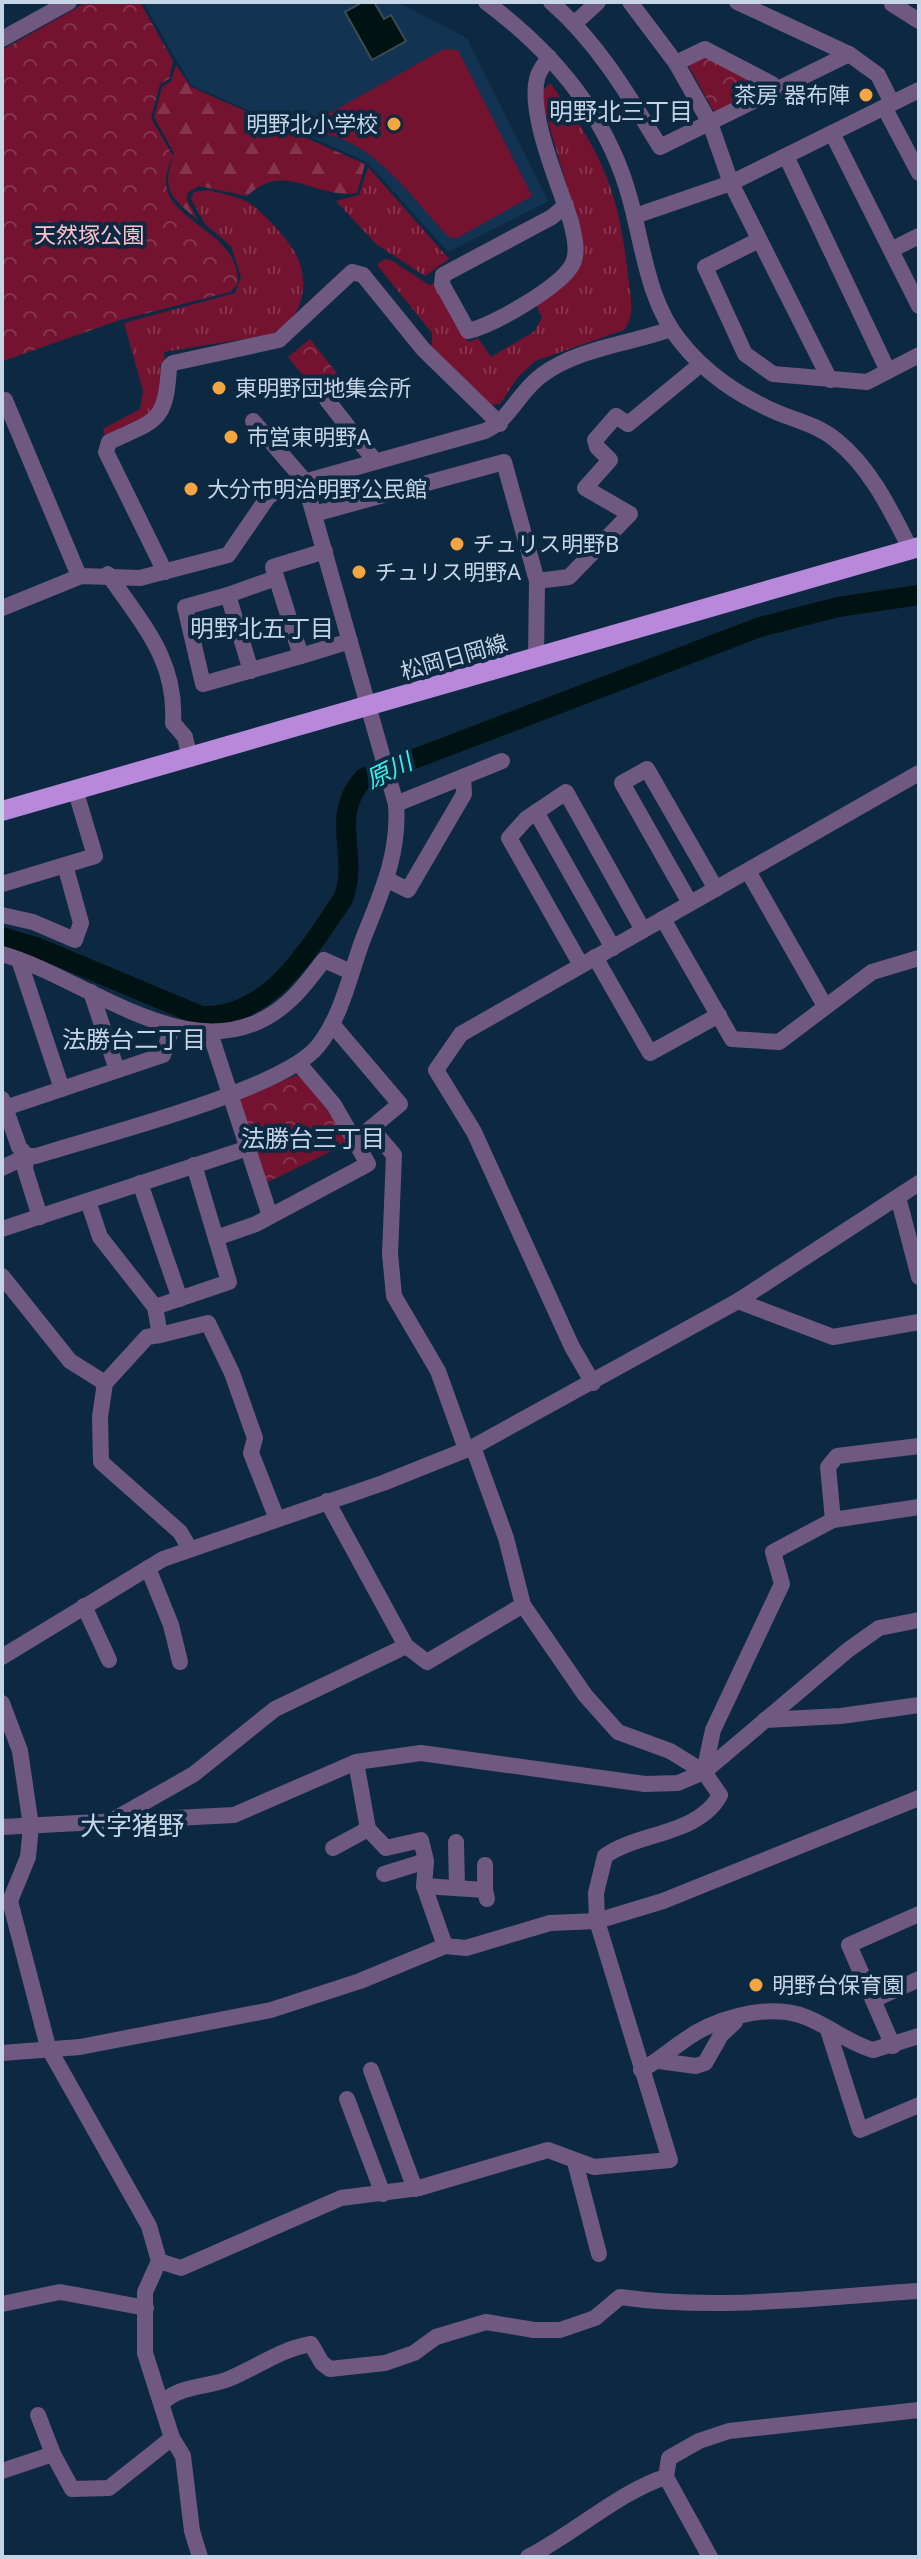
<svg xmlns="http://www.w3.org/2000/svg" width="921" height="2559" font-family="'Noto Sans','Noto Sans JP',sans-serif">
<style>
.built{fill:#123352}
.grass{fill:url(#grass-tufts)}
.forest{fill:url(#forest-firs)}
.park{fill:url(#park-crowns)}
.garden{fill:#731330}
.water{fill:#001312;stroke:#3b4d52;stroke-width:2}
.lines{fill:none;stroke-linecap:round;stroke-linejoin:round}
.river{stroke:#001312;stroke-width:20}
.minor{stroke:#6f5981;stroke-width:16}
.major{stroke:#b889db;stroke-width:20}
.poi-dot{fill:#f2a541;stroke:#0d2942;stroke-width:3}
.labels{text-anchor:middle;stroke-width:8;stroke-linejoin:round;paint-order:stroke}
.poi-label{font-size:22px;fill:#c5d5e6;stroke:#0d2942;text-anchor:start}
.park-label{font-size:22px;fill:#fec0c8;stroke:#0d2942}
.street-label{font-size:22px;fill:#c5d5e6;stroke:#0d2942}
.neighbourhood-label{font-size:24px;fill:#c5d5e6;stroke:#0d2942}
.water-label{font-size:24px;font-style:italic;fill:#30f3ea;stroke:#0d2942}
.quarter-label{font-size:26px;fill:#c5d5e6;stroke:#0d2942}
</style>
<defs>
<pattern id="grass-tufts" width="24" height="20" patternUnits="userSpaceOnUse" patternTransform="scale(2)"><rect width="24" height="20" fill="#731330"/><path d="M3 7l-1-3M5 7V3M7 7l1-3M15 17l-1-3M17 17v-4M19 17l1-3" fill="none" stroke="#85344e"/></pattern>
<pattern id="forest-firs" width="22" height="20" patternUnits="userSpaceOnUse" patternTransform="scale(2)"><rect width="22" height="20" fill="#731330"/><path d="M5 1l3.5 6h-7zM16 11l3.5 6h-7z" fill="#85344e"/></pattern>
<pattern id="park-crowns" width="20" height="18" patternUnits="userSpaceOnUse" patternTransform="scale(2)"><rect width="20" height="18" fill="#731330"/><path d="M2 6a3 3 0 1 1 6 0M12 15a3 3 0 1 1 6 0" fill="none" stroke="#85344e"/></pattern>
</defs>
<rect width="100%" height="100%" fill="#0d2942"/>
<path class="built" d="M143,2H397L467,38L548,201L448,252L367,162L191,85Z"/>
<g class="grass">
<path d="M550,83C602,151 619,192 628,276C630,295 636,315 624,330L535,361L518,377L500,404L489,405L432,348V333L377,265L385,259L391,260L429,285L436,283L455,324L469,342L478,338L491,357L535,331L542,317L535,303L568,280L576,218L540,94Z"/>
<path d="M368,167L449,259L425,276L376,244L336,201L359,195Z"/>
<path d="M208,190C222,194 244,197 255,207C267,218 283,234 292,248C313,279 304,323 268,335L164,352L165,364L160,365L164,396L147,419L105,436L103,429L140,409L143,391L124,323L235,293L241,277L231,246L205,224L191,199L194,192Z"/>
</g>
<path class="forest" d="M176,65L191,87L365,164L357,193C312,199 286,160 247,196L199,186L187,193V200L198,220C170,197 161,190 174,153L154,117L162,87L171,81Z"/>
<g class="park">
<path d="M87,2H140L173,61L169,79L160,84L151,118L173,156C139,222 239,220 238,284L230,292L120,320L3,361L2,50Z"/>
<path d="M702,56L765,87L720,113L713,110L689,67L692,60Z"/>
<path d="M310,339L338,375L316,392L288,357Z"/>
<path d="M297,1075L305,1077L350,1142L264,1184L238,1104L242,1097Z"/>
</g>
<path class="garden" d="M444,49L458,50L532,196L457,238L449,237C414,201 371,136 318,134L312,123Z"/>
<path class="water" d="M363,2H374L384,19L391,15L406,41L372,60L345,12Z"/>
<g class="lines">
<path class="river" d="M2,937L36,947L201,1016C270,1019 309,948 343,899C360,855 328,816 364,778L760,627L838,607L919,595"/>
<g class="minor">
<path d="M486,2C553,52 608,117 630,199C643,246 648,302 680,341C706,374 738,395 776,412C797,421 818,425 836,440C871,468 891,511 911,550"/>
<path d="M551,2C598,43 628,94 660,147L849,54L737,2"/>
<path d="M630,2L676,63L710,123L731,183L830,380"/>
<path d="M892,4L919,21"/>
<path d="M575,23L598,2"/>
<path d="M2,39L69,2"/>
<path d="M849,54L878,75L892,103"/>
<path d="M549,57C545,64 538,71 537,79C528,115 560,187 571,222C574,234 579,253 572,265C560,287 492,326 468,331L442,284L443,275L552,217L566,205"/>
<path d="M676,63L705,49L772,84L776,91"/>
<path d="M884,107L919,173"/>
<path d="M832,133L919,306"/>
<path d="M786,156L888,371"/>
<path d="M635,216L731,183L919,90"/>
<path d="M759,240L705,267L745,354L773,374L867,382L919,355"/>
<path d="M891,250L919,236"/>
<path d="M5,400L79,576"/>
<path d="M327,400L375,461"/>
<path d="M314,514L504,462L537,581"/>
<path d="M325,551L273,567L301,656L350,641"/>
<path d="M165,572L106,452L109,442C156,420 166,423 169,367L173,363L279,340L352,272L363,275L423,349L500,424"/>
<path d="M108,574C142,624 177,660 173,723L185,737L190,759"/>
<path d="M228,595L276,578"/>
<path d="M2,608L81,576L140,578L228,555L268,497L279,489L485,431C511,419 519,391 542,375C578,348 630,344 671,329"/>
<path d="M536,658L537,581L569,577L630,514L585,488L610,460L597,447L595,440L616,416L628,424L701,364"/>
<path d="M251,671L228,595L185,607L203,684L301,656"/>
<path d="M396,804L502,761"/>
<path d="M536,812L613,948"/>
<path d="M748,871L825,1006"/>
<path d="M386,879L408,890L464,794L463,777"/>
<path d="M2,884L95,856L75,789"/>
<path d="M690,903L622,783L647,769L716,889"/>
<path d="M2,915L33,922L75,940L81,923L65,865"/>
<path d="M663,919L732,1039L779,1042L872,972L919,958"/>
<path d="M2,954C90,979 200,1081 288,1002C302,990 313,974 324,960L351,972"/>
<path d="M595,957L650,1053L719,1015"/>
<path d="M19,960L62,1089"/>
<path d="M581,965L509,838L526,819L566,792L643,930"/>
<path d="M91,992L117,1070"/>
<path d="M332,1024L400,1104L365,1133"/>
<path d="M210,1033L270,1216"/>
<path d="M2,1099L19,1147L27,1156H36C98,1136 283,1090 318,1046C342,1016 350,974 363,939C381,894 400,853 396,804L304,480L253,421"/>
<path d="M5,1108L163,1055L172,1027"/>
<path d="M371,1128L394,1155L390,1254L394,1296L438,1371L466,1449"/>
<path d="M27,1156L25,1169L40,1217"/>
<path d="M2,1168L27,1156"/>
<path d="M140,1183L180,1299"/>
<path d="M898,1197L919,1277"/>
<path d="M88,1201L100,1237L155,1307L160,1335L208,1323L232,1373L255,1438L251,1453L277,1519"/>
<path d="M2,1229L248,1148"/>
<path d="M216,1238L256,1224L368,1164L334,1105L300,1065"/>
<path d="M2,1276L70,1361L105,1383"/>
<path d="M738,1301L833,1337L919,1322"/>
<path d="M155,1307L229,1282L194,1165"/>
<path d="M160,1335L147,1337L105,1383L100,1417L101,1462L180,1532L190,1549"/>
<path d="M593,1383L572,1347L474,1132L436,1070L461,1034L919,773"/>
<path d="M919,1446L837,1456L828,1467L833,1520L919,1507"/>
<path d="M327,1501L406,1646L427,1662L523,1605"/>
<path d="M148,1568L171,1625L180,1662"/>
<path d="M84,1606L109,1660"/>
<path d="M2,1657L163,1559L383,1483L473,1447L738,1301L919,1183"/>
<path d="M2,1703L20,1751L31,1826L28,1857L10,1901L48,2047L149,2226L159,2261L145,2292V2353L172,2438L183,2456L192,2531L200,2557"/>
<path d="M765,1720L841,1716L919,1705"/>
<path d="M356,1762L368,1829L386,1848L421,1840L426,1861L424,1886L445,1946"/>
<path d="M704,1772L713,1730L782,1584L773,1552L833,1520"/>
<path d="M113,1820L194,1774L275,1709L406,1646"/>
<path d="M2,1827L234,1815L356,1762L421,1753L645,1784L678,1783L704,1772L848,1650L879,1628L919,1620"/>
<path d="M456,1842L457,1888"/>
<path d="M333,1848L368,1829"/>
<path d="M485,1865V1890"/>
<path d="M384,1874L426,1861"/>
<path d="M424,1886L485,1890L487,1899"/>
<path d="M919,1914L849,1945L873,2000L919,1979"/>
<path d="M873,2000L893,2046"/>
<path d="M828,2030L860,2130L919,2105"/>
<path d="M2,2053L80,2047L271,2010L360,1981L445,1946L466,1948L550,1923L597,1921L663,1901L919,1798"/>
<path d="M659,2061L696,2066L705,2063L721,2035L735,2022"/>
<path d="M371,2070L415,2189"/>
<path d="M641,2070C657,2062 667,2052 682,2042C712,2019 764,2004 800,2015C826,2023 847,2043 873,2050L919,2036"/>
<path d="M347,2099L383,2194"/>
<path d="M575,2162L599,2254"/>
<path d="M159,2261L181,2268L341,2198L419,2188L548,2150L594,2167L670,2160L597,1921L596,1893L605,1856C638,1832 699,1835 720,1795L704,1772L670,1751L618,1732L585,1695L523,1605L506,1538L473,1447"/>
<path d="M2,2304L60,2292L146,2308"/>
<path d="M162,2403C181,2384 209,2388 231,2378C259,2366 281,2349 311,2344L322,2363L330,2369L385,2363L414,2353L436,2337L486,2322L534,2330H560L595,2318L620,2297C719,2311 820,2297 919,2291"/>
<path d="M38,2415L53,2454"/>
<path d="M2,2471L53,2454L72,2489L109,2488L172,2438"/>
<path d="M528,2557C572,2535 622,2490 666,2477"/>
<path d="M710,2557L666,2477L669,2458L699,2441L729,2431L919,2410"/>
</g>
<path class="major" d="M2,811L919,547"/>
</g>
<g class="poi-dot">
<circle cx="866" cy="95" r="8"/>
<circle cx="394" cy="124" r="8"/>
<circle cx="219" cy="388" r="8"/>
<circle cx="231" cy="437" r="8"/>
<circle cx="191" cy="489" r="8"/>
<circle cx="457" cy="544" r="8"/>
<circle cx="359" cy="572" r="8"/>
<circle cx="756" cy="1985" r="8"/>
</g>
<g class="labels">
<g class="poi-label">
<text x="850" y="103" text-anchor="end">茶房 器布陣</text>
<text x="378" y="132" text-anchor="end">明野北小学校</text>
<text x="235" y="396">東明野団地集会所</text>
<text x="247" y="445">市営東明野A</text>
<text x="207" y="497">大分市明治明野公民館</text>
<text x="473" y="552">チュリス明野B</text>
<text x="375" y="580">チュリス明野A</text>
<text x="772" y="1993">明野台保育園</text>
</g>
<g class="park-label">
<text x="89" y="243">天然塚公園</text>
</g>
<g class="street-label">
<text transform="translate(454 657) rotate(-16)" y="8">松岡日岡線</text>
</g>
<g class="neighbourhood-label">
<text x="621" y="120">明野北三丁目</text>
<text x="262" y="637">明野北五丁目</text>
<text x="134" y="1048">法勝台二丁目</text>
<text x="313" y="1147">法勝台三丁目</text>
</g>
<g class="water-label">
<text transform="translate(389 771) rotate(-26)" y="8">原川</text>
</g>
<g class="quarter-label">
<text x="132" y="1835">大字猪野</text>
</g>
</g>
<rect width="921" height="2559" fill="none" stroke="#c5d5e6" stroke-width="8"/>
</svg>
